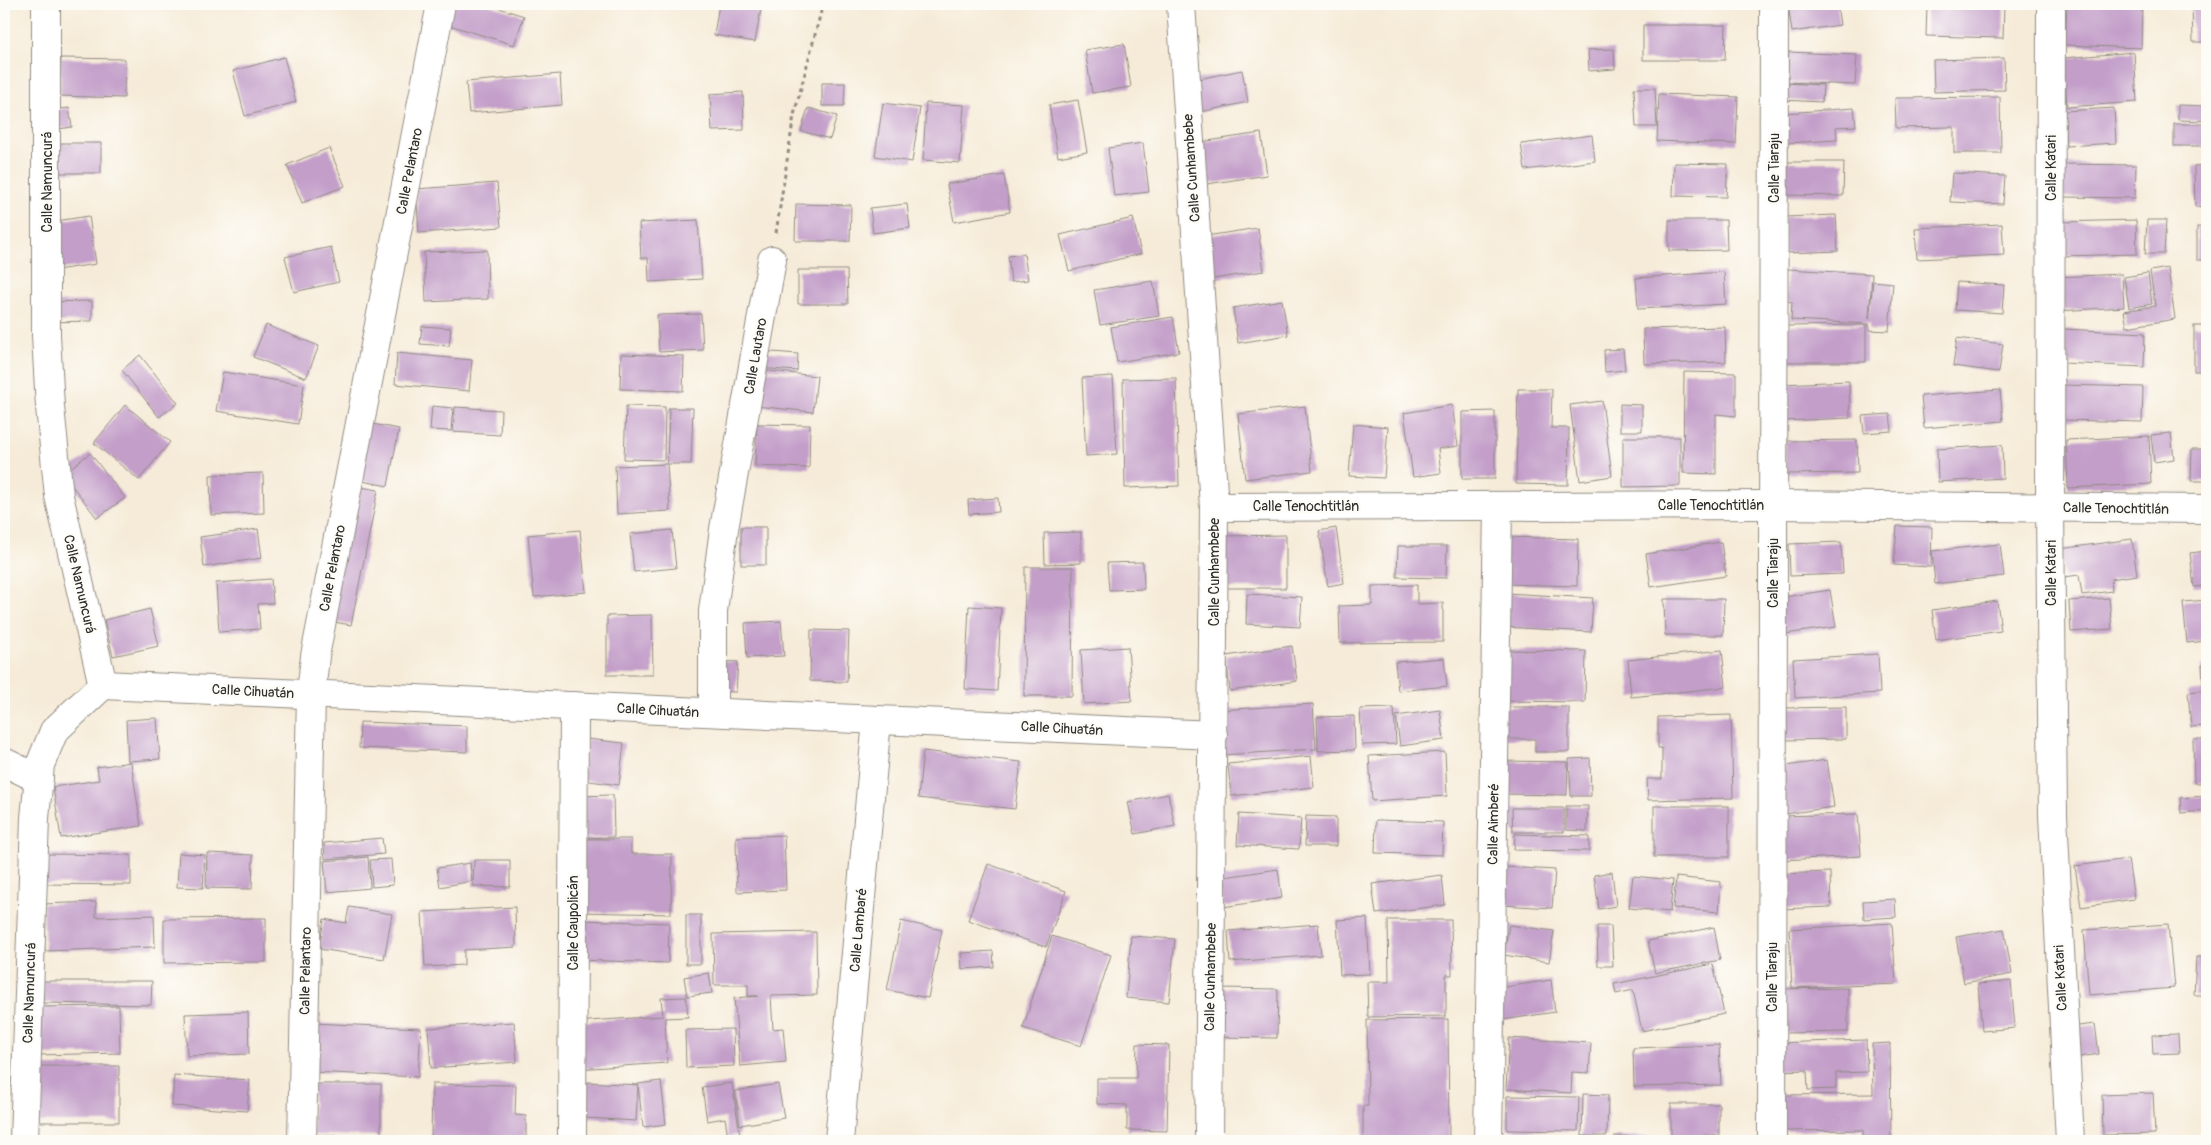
<svg xmlns="http://www.w3.org/2000/svg" width="2211" height="1145" font-family="Pangolin,sans-serif">
<style>
.building{fill:#c39ec9}
.lines{fill:none;stroke-linecap:round;stroke-linejoin:round}
.street-casing{stroke:#908b82;stroke-width:30}
.path{stroke:#908b82;stroke-width:3;stroke-dasharray:4 4;stroke-linecap:butt}
.street{stroke:#fff;stroke-width:28}
.labels{text-anchor:middle;stroke-width:5;stroke-linejoin:round;paint-order:stroke}
.street-label{font-size:14px;fill:#2b2b2b;stroke:#fdfcf7}
</style>
<rect width="100%" height="100%" fill="#fdfcf7"/>
<filter id="ink" filterUnits="userSpaceOnUse"><feTurbulence type="fractalNoise" baseFrequency=".02" numOctaves="2"/><feDisplacementMap in="SourceGraphic" scale="10" xChannelSelector="R" yChannelSelector="G"/><feConvolveMatrix kernelMatrix="1 2 1 2 8 2 1 2 1" color-interpolation-filters="sRGB"/></filter>
<filter id="wash" filterUnits="userSpaceOnUse"><feTurbulence type="fractalNoise" baseFrequency=".0096" numOctaves="4" result="noise"/><feDisplacementMap in="SourceGraphic" scale="20" xChannelSelector="R" yChannelSelector="G"/><feGaussianBlur stdDeviation="1.12" result="paint"/><feColorMatrix in="noise" values="0 0 0 0 0 0 0 0 0 0 0 0 0 0 0 0 0 1.4 0 .05"/><feComposite in="paint" operator="in"/></filter>
<g filter="url(#wash)">
<rect width="100%" height="100%" fill="#f6ebd8"/>
<g id="blocks">
<g class="building">
<path d="M452,4H486L524,16L514,45L446,24Z"/>
<path d="M719,4H762L755,42L714,35Z"/>
<path d="M1788,4H1837L1840,25L1792,32Z"/>
<path d="M1927,4H2004L2003,38L1926,36Z"/>
<path d="M2067,4H2142L2141,48L2065,45Z"/>
<path d="M2192,4H2207V42H2193Z"/>
<path d="M1643,25H1726L1725,60H1643Z"/>
<path d="M1124,44L1131,87L1092,93L1085,50Z"/>
<path d="M1614,49L1615,69L1589,71L1588,50Z"/>
<path d="M1789,52L1857,55L1855,85L1787,82Z"/>
<path d="M2134,52L2137,102L2067,107L2064,58Z"/>
<path d="M284,57L296,102L245,116L233,71Z"/>
<path d="M61,58L125,59L124,98L60,96Z"/>
<path d="M2004,58L2005,90L1934,92L1933,60Z"/>
<path d="M1242,70L1248,102L1196,113L1189,81Z"/>
<path d="M560,74L562,105L469,113L466,82Z"/>
<path d="M822,83H845L844,106H822Z"/>
<path d="M1783,83L1823,85L1822,102L1782,100Z"/>
<path d="M1634,88H1655L1657,127H1636Z"/>
<path d="M743,92L744,130L712,131L710,94Z"/>
<path d="M1659,94L1738,97L1736,144L1657,141Z"/>
<path d="M2000,97L2001,153H1954V127L1896,128L1895,98Z"/>
<path d="M1078,100L1087,152L1058,157L1049,105Z"/>
<path d="M883,103L920,108L912,162L875,156Z"/>
<path d="M926,103L964,105L960,163L923,160Z"/>
<path d="M2178,105L2207,106V121L2178,120Z"/>
<path d="M69,108L72,127L45,131L43,111Z"/>
<path d="M808,108L837,116L830,139L801,131Z"/>
<path d="M1854,108L1856,126L1836,127L1837,140L1787,143L1785,113Z"/>
<path d="M2114,108L2116,143L2066,146L2064,111Z"/>
<rect x="2174" y="124" width="33" height="22"/>
<path d="M1261,133L1267,175L1200,185L1194,143Z"/>
<path d="M1592,135L1595,161L1525,170L1521,144Z"/>
<path d="M48,143H101V173H49Z"/>
<path d="M1143,143L1149,192L1114,196L1108,148Z"/>
<path d="M329,148L345,186L302,203L287,165Z"/>
<path d="M1784,162H1844L1843,196L1784,195Z"/>
<path d="M1674,163L1728,164L1726,197L1673,196Z"/>
<path d="M2064,164L2136,165L2135,198L2063,197Z"/>
<path d="M2207,165V206L2195,207L2194,166Z"/>
<path d="M1952,173L2005,176L2003,204L1950,202Z"/>
<path d="M1004,175L1010,212L954,222L947,184Z"/>
<path d="M497,183L501,227L419,233L416,189Z"/>
<path d="M796,204L851,205L850,241H795Z"/>
<path d="M907,204L910,228L873,233L870,208Z"/>
<path d="M1836,215L1838,251L1785,253L1784,217Z"/>
<path d="M89,216L96,264L50,271L43,223Z"/>
<path d="M1133,218L1141,254L1069,271L1060,235Z"/>
<path d="M698,220L702,279L649,282L648,258H641L639,223Z"/>
<path d="M1669,220H1726L1727,250L1669,251Z"/>
<path d="M2136,220L2137,254L2061,256L2060,222Z"/>
<path d="M2147,220H2166L2164,254H2145Z"/>
<path d="M2002,224L2004,255L1917,259L1915,228Z"/>
<rect x="2197" y="227" width="10" height="33"/>
<path d="M1258,228L1264,271L1213,279L1206,236Z"/>
<path d="M331,247L339,282L294,292L285,257Z"/>
<path d="M487,250L488,299L426,302L424,252Z"/>
<path d="M1024,254L1028,280L1011,282L1008,256Z"/>
<path d="M2168,268L2175,319L2127,327L2124,311L2155,306L2150,271Z"/>
<path d="M1787,269L1872,274L1869,319L1873,281L1893,283L1889,331L1869,330V324L1791,320L1792,302L1786,301Z"/>
<path d="M798,270H847L848,304H798Z"/>
<path d="M1724,272L1726,304L1638,309L1636,278Z"/>
<path d="M2148,273L2152,304L2129,308L2124,277Z"/>
<path d="M2122,274L2124,307L2058,311L2056,277Z"/>
<path d="M1153,281L1159,316L1100,325L1094,290Z"/>
<path d="M1957,282L2004,285L2002,313L1955,310Z"/>
<path d="M1282,300L1288,335L1238,343L1233,308Z"/>
<path d="M92,301V321L45,322L44,302Z"/>
<path d="M701,314L703,350L659,352L657,315Z"/>
<path d="M1173,317L1179,352L1117,362L1111,327Z"/>
<path d="M266,325L319,346L306,378L253,357Z"/>
<path d="M1866,325V362H1786V326Z"/>
<path d="M422,326L451,328L449,346L420,344Z"/>
<rect x="2194" y="326" width="13" height="45"/>
<path d="M1725,327L1726,362L1644,364L1643,329Z"/>
<path d="M2064,329L2145,333L2144,367L2063,363Z"/>
<path d="M1957,338L2003,344L1999,372L1953,366Z"/>
<path d="M1623,349L1625,370L1605,372L1604,350Z"/>
<path d="M759,351L798,354L797,371L758,368Z"/>
<path d="M397,353L472,360L469,391L395,384Z"/>
<path d="M621,354L684,356L683,391L620,389Z"/>
<path d="M140,355L178,403L159,417L122,370Z"/>
<path d="M759,370L817,376L813,412L755,406Z"/>
<path d="M223,372L304,385L298,424L216,411Z"/>
<path d="M1684,372L1736,373V416L1716,414V474L1683,473Z"/>
<path d="M1113,376L1117,454L1086,456L1082,378Z"/>
<path d="M1176,378L1179,486L1125,488L1123,379Z"/>
<path d="M1849,381L1850,418L1783,421L1782,384Z"/>
<path d="M2063,385L2143,387L2142,422L2062,420Z"/>
<path d="M1518,389H1552L1551,428H1569L1568,485L1516,484Z"/>
<path d="M2000,390L2003,421L1924,428L1921,396Z"/>
<path d="M1602,401L1612,476L1580,481L1570,405Z"/>
<path d="M1620,404L1642,405V431H1620Z"/>
<path d="M125,405L170,442L139,480L94,443Z"/>
<path d="M1452,405L1458,446L1438,449L1441,473L1413,477L1404,413Z"/>
<path d="M432,406L453,408L451,431L430,430Z"/>
<path d="M626,406L665,407L664,460L624,459Z"/>
<path d="M1305,406L1312,471L1245,479L1238,414Z"/>
<path d="M455,407L501,410L500,435L453,432Z"/>
<path d="M669,408H693L691,464H667Z"/>
<path d="M1495,411V479H1462V412Z"/>
<path d="M1890,414L1892,431L1864,433L1862,416Z"/>
<path d="M362,422L399,429L388,486L351,479Z"/>
<path d="M757,424L810,425L809,468L755,466Z"/>
<path d="M1353,424L1388,427L1384,478L1349,476Z"/>
<path d="M2171,433L2174,459L2154,462L2151,435Z"/>
<path d="M2149,436L2151,484L2068,488L2066,440Z"/>
<path d="M1623,437H1680V486L1623,487Z"/>
<path d="M1857,440L1858,473L1785,474V441Z"/>
<path d="M2002,445L2003,478L1938,482L1937,449Z"/>
<path d="M2192,449H2207V481H2191Z"/>
<path d="M90,453L125,498L97,518L63,474Z"/>
<path d="M667,464L670,511L617,514L615,466Z"/>
<path d="M263,473L264,513L211,515L210,475Z"/>
<path d="M350,485L378,490L351,625L323,620Z"/>
<path d="M998,498L999,512L969,514L968,500Z"/>
<path d="M1897,526L1932,527L1931,567L1894,565Z"/>
<rect x="741" y="527" width="25" height="38"/>
<path d="M1336,528L1344,583L1328,586L1319,531Z"/>
<path d="M258,529L262,558L204,567L200,537Z"/>
<path d="M580,530L586,592L534,597L528,535Z"/>
<path d="M672,530L676,568L634,572L630,534Z"/>
<path d="M1081,532V563L1045,564L1044,533Z"/>
<path d="M1286,535V588H1223V536Z"/>
<path d="M1505,537L1578,539L1577,586L1503,584Z"/>
<path d="M2132,539L2137,575L2111,579L2112,591L2082,595L2079,575L2064,577L2060,549Z"/>
<path d="M1721,542L1726,576L1651,587L1646,554Z"/>
<path d="M1841,542L1843,574L1790,576L1789,544Z"/>
<path d="M2000,544L2004,576L1935,584L1932,551Z"/>
<path d="M1398,546H1447L1446,578L1397,577Z"/>
<path d="M2207,551V586L2194,587L2190,553Z"/>
<path d="M1143,562L1144,589L1109,590L1107,563Z"/>
<path d="M1025,567H1073L1072,696H1024Z"/>
<path d="M271,579L273,603L258,604L260,629L219,632L216,583Z"/>
<path d="M1417,585V604L1443,603V642L1340,643L1339,606L1372,605V586Z"/>
<path d="M1830,590L1836,627L1784,634L1778,598Z"/>
<path d="M1506,593L1593,598L1591,632L1504,627Z"/>
<path d="M1247,594L1302,597L1300,627L1246,624Z"/>
<path d="M2109,598L2112,629L2071,632L2069,601Z"/>
<path d="M1664,599H1724L1723,635H1665Z"/>
<path d="M2207,600V641L2187,643L2183,602Z"/>
<path d="M1997,601L2001,631L1936,640L1932,610Z"/>
<path d="M969,606L1001,608L997,691L965,689Z"/>
<path d="M150,609L159,646L113,656L104,620Z"/>
<path d="M652,615L653,675H607V616Z"/>
<path d="M781,621L784,656L747,658L745,623Z"/>
<path d="M811,630L849,631L847,682L810,681Z"/>
<path d="M1292,646L1297,681L1230,691L1226,656Z"/>
<path d="M1128,647L1132,701L1084,704L1081,650Z"/>
<path d="M1501,650L1586,651L1585,702L1500,701Z"/>
<path d="M1722,650L1726,687L1631,697L1628,660Z"/>
<path d="M1878,654L1880,693L1795,698L1793,659Z"/>
<path d="M1444,658L1447,686L1398,691L1395,662Z"/>
<path d="M715,661L738,662L736,692L714,691Z"/>
<path d="M2202,665H2207V686H2203Z"/>
<path d="M2207,690V726L2191,727L2188,692Z"/>
<path d="M1313,704L1316,749L1222,755L1219,710Z"/>
<path d="M1500,707H1569V752H1535V739H1500Z"/>
<path d="M1846,707V739L1782,740V708Z"/>
<path d="M1394,708L1396,744L1362,745L1360,709Z"/>
<path d="M1440,710L1444,740L1400,746L1396,716Z"/>
<path d="M1731,715L1733,798L1648,800L1647,779H1662V748H1658V717Z"/>
<path d="M1354,716L1355,750L1318,751L1317,717Z"/>
<path d="M157,718L160,759L128,761L126,720Z"/>
<path d="M360,722L467,726V752L359,748Z"/>
<path d="M587,739L624,743L619,785L582,780Z"/>
<path d="M2193,739H2207V783H2194Z"/>
<path d="M923,751L1021,762L1015,809L918,798Z"/>
<path d="M1445,752L1447,796L1372,801L1369,756Z"/>
<path d="M1311,756L1314,787L1231,796L1228,764Z"/>
<path d="M1590,758L1591,796H1571L1569,759Z"/>
<path d="M1827,760L1834,807L1785,814L1779,767Z"/>
<path d="M1502,761L1568,762L1567,795L1502,794Z"/>
<path d="M131,762L141,826L61,838L53,787L99,780L97,767Z"/>
<path d="M1168,794L1175,826L1135,834L1128,802Z"/>
<path d="M613,795L614,837L577,838V796Z"/>
<path d="M2204,796L2205,811L2181,813L2180,798Z"/>
<path d="M1566,806H1588L1587,831L1566,830Z"/>
<rect x="1654" y="806" width="75" height="51"/>
<path d="M1512,808H1564V832H1513Z"/>
<path d="M1239,814L1301,818L1299,849L1237,845Z"/>
<path d="M1858,814L1861,856L1781,860L1779,816Z"/>
<path d="M1306,816L1336,817V846H1305Z"/>
<path d="M1376,820L1443,822L1442,855L1375,853Z"/>
<path d="M1515,834L1589,836V851L1514,850Z"/>
<path d="M784,835L786,890L737,892L736,837Z"/>
<path d="M382,838L384,854L325,859L324,843Z"/>
<path d="M579,839H631V854H672L671,914L578,912Z"/>
<path d="M179,853L205,855L203,888L177,887Z"/>
<path d="M207,853L253,855L252,889L206,888Z"/>
<path d="M45,854L131,855V885L44,884Z"/>
<path d="M368,857L370,888L327,892L324,861Z"/>
<path d="M391,859L393,885L372,887L370,860Z"/>
<path d="M2128,859L2134,899L2081,907L2075,866Z"/>
<path d="M474,860H510V887L473,886Z"/>
<path d="M470,863L472,881L440,887L437,868Z"/>
<path d="M988,864L1066,891L1046,947L968,920Z"/>
<path d="M1505,867L1555,870L1552,908L1502,905Z"/>
<path d="M1278,869L1282,898L1223,907L1218,878Z"/>
<path d="M1612,872L1616,906L1599,909L1594,875Z"/>
<path d="M1830,872L1831,907L1779,909V874Z"/>
<path d="M2203,872H2207V906H2206Z"/>
<path d="M1442,875L1445,905L1376,914L1372,884Z"/>
<path d="M1633,876L1673,880L1670,912L1629,908Z"/>
<path d="M1676,877L1721,882L1719,912L1673,908Z"/>
<path d="M1895,899L1896,917L1864,919L1863,901Z"/>
<path d="M96,902V917L154,915L155,947L45,951L43,904Z"/>
<path d="M349,907L392,914L384,959L319,949L324,919L346,923Z"/>
<path d="M515,907L516,947L464,950V965L425,967L422,912Z"/>
<rect x="686" y="915" width="15" height="49"/>
<path d="M266,918V962L164,963V919Z"/>
<path d="M1367,918L1370,974L1340,975L1337,920Z"/>
<path d="M580,920L669,923L668,963L578,960Z"/>
<path d="M1388,920H1451L1452,975H1446V1016L1368,1017L1367,982H1389Z"/>
<path d="M901,921L942,930L928,998L887,990Z"/>
<path d="M1892,923L1896,984L1792,988L1789,929Z"/>
<path d="M1318,924L1321,955L1230,962L1228,931Z"/>
<path d="M2168,924L2174,988L2089,995L2084,930Z"/>
<path d="M1509,925L1554,931L1549,962L1504,955Z"/>
<path d="M1597,926H1611L1613,966H1598Z"/>
<path d="M1714,927L1720,960L1655,973L1648,941Z"/>
<path d="M2004,929L2012,974L1964,983L1956,937Z"/>
<path d="M816,932L817,995L771,996L773,1029L783,1028L786,1062L740,1066L734,998L758,996H748V985H714L713,934Z"/>
<path d="M1052,936L1111,955L1081,1046L1023,1028Z"/>
<path d="M1131,936L1175,939L1169,1002L1126,998Z"/>
<path d="M993,951L994,967L962,969L961,953Z"/>
<path d="M2196,957H2207V995H2194Z"/>
<path d="M1713,964L1724,1014L1642,1031L1633,990L1616,994L1614,984Z"/>
<path d="M709,973L712,993L687,996L684,977Z"/>
<path d="M1551,980L1555,1012L1503,1020L1499,988Z"/>
<path d="M43,981H152L151,1005L43,1003Z"/>
<path d="M2011,981L2015,1028L1982,1031L1978,984Z"/>
<path d="M1217,988L1278,989L1277,1038L1216,1037Z"/>
<path d="M1848,988V1032L1781,1033V989Z"/>
<path d="M686,997L688,1017L665,1018L667,1063L577,1069L574,1022L663,1016L661,998Z"/>
<path d="M119,1006L120,1053L36,1055L35,1007Z"/>
<path d="M248,1012L249,1054L187,1056L185,1014Z"/>
<path d="M1448,1019L1449,1141H1363V1106H1368L1367,1020Z"/>
<path d="M514,1022L517,1062L431,1068L428,1028Z"/>
<path d="M313,1023L421,1028L418,1077L311,1072Z"/>
<path d="M2095,1024L2099,1054L2074,1058L2070,1027Z"/>
<path d="M733,1029L734,1066L686,1068L685,1030Z"/>
<path d="M2178,1034L2179,1053L2153,1054L2152,1035Z"/>
<path d="M1509,1038L1591,1043L1589,1073L1572,1072L1571,1093L1506,1089Z"/>
<path d="M1866,1040L1867,1072L1836,1073V1089L1808,1090L1807,1070L1774,1071V1043Z"/>
<path d="M1890,1043L1891,1141H1863V1130L1778,1131L1777,1095L1873,1094L1872,1044Z"/>
<path d="M1137,1044L1169,1045L1167,1131L1127,1130V1105L1097,1104V1078H1136Z"/>
<path d="M1719,1045L1721,1085L1634,1087L1633,1048Z"/>
<path d="M38,1066H119V1122H39Z"/>
<path d="M174,1075L250,1080L247,1111L172,1106Z"/>
<path d="M661,1081L666,1124L643,1127L638,1084Z"/>
<path d="M587,1082L638,1085L636,1121L585,1118Z"/>
<path d="M732,1083L740,1135L728,1136L725,1118L707,1121L702,1087Z"/>
<path d="M313,1084H381V1136L313,1135Z"/>
<path d="M432,1084L516,1085L515,1115L526,1116V1141H431Z"/>
<path d="M778,1084L784,1118L740,1125L735,1091Z"/>
<path d="M2206,1085L2207,1141H2202L2204,1101Z"/>
<path d="M2153,1093L2155,1134L2103,1135L2102,1095Z"/>
<path d="M1583,1094L1608,1095L1607,1136H1582Z"/>
<path d="M1507,1096L1579,1097L1578,1131L1507,1130Z"/>
<path d="M1671,1104H1719V1135L1671,1136Z"/>
<path d="M1615,1136L1660,1137V1141H1615Z"/>
</g>
</g>
</g>
<g filter="url(#ink)">
<use href="#blocks" fill-opacity="0" stroke="#908b82" stroke-width="1"/>
<g class="lines">
<g class="street-casing">
<g id="street">
<path d="M46,4V335L50,407L59,496L103,685"/>
<path d="M1181,4L1214,507L1209,1141"/>
<path d="M2051,4L2050,507L2053,815L2070,1141"/>
<path d="M1214,507L1773,505L2207,509"/>
<path d="M103,685L1213,735"/>
<path d="M713,712V611L724,529L772,260"/>
<path d="M4,762L39,779"/>
<path d="M24,1141L35,818L40,765L54,731L103,685"/>
<path d="M302,1141L311,694L315,656L441,4"/>
<path d="M572,1141L574,706"/>
<path d="M839,1141L877,720"/>
<path d="M1488,1141L1498,506"/>
<path d="M1772,1141L1774,4"/>
</g>
</g>
<path class="path" d="M776,233L794,115L823,4"/>
<use href="#street" class="street"/>
</g>
</g>
<g class="labels">
<g class="street-label">
<text transform="translate(1191 168) rotate(-94)" y="5">Calle Cunhambebe</text>
<text transform="translate(1774 168) rotate(-90)" y="5">Calle Tiaraju</text>
<text transform="translate(2051 168) rotate(-90)" y="5">Calle Katari</text>
<text transform="translate(409 171) rotate(-79)" y="5">Calle Pelantaro</text>
<text transform="translate(47 182) rotate(-90)" y="5">Calle Namuncurá</text>
<text transform="translate(755 356) rotate(-80)" y="5">Calle Lautaro</text>
<text x="1711" y="510">Calle Tenochtitlán</text>
<text x="1306" y="511">Calle Tenochtitlán</text>
<text transform="translate(2116 508) rotate(1)" y="5">Calle Tenochtitlán</text>
<text transform="translate(332 568) rotate(-79)" y="5">Calle Pelantaro</text>
<text transform="translate(1214 572) rotate(-90)" y="5">Calle Cunhambebe</text>
<text transform="translate(1773 573) rotate(-90)" y="5">Calle Tiaraju</text>
<text transform="translate(2051 573) rotate(-90)" y="5">Calle Katari</text>
<text transform="translate(80 584) rotate(77)" y="5">Calle Namuncurá</text>
<text transform="translate(253 691) rotate(3)" y="5">Calle Cihuatán</text>
<text transform="translate(658 710) rotate(3)" y="5">Calle Cihuatán</text>
<text transform="translate(1062 728) rotate(3)" y="5">Calle Cihuatán</text>
<text transform="translate(1493 824) rotate(-89)" y="5">Calle Aimberé</text>
<text transform="translate(573 923) rotate(-90)" y="5">Calle Caupolicán</text>
<text transform="translate(858 930) rotate(-85)" y="5">Calle Lambaré</text>
<text transform="translate(305 971) rotate(-89)" y="5">Calle Pelantaro</text>
<text transform="translate(1210 977) rotate(-89)" y="5">Calle Cunhambebe</text>
<text transform="translate(1772 977) rotate(-90)" y="5">Calle Tiaraju</text>
<text transform="translate(2060 978) rotate(-93)" y="5">Calle Katari</text>
<text transform="translate(29 993) rotate(-88)" y="5">Calle Namuncurá</text>
</g>
</g>
<rect width="2211" height="1145" fill="none" stroke="#fdfcf7" stroke-width="20"/>
</svg>
